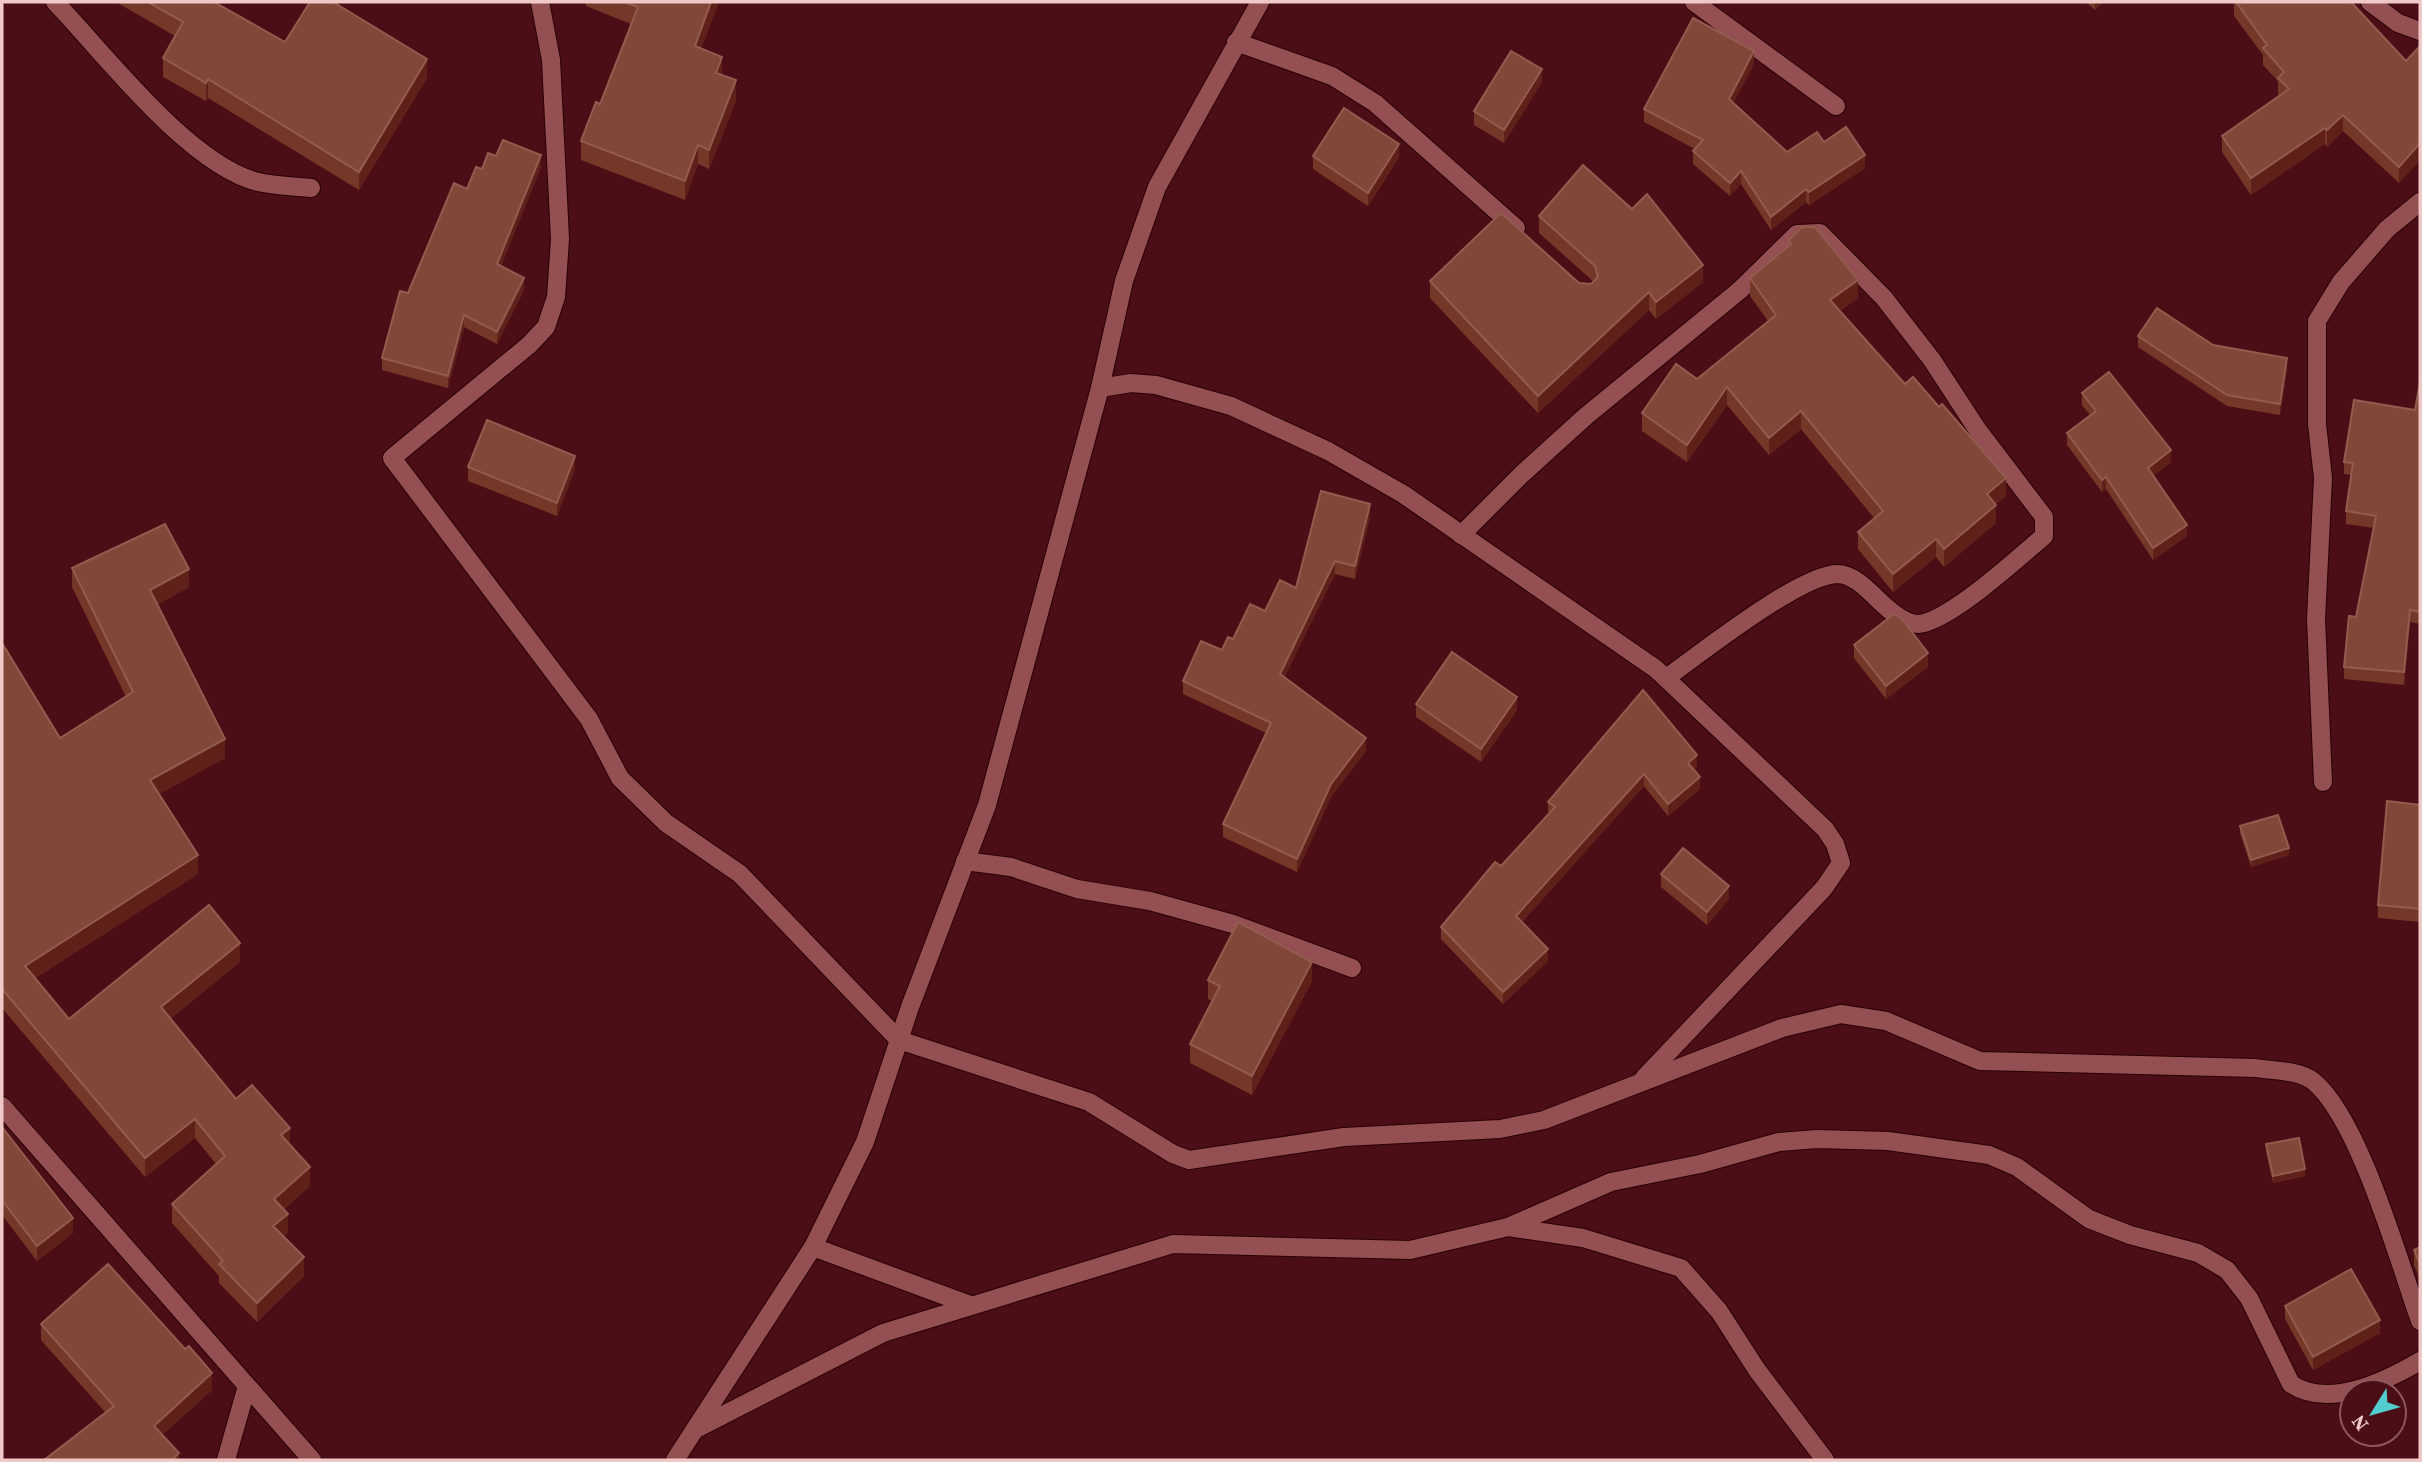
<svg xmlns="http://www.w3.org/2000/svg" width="2422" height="1462" font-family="'Source Serif 4',serif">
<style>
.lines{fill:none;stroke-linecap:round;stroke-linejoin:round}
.minor-casing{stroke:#290005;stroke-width:20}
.minor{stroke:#944f53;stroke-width:18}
.wall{fill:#733827}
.shaded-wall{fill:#5e2019}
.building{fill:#814738;stroke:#925c4f;stroke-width:2}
</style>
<rect width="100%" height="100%" fill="#4b0d16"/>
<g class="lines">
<g class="minor-casing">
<g id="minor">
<path d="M55,2C105,54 188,164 258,182C275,186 294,186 311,188"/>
<path d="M540,2L551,60L560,239L556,297L546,327L529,345L392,458L589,719L620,778L666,823L740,874L899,1040L1089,1102L1173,1154L1189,1160L1344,1137L1500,1129L1544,1120L1782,1028L1841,1014L1886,1021L1980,1061L2256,1068C2273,1071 2299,1070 2313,1081C2359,1118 2399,1262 2420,1321"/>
<path d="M1694,2L1836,106"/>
<path d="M2370,2L2398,23L2420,31"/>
<path d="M1236,42L1332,76L1375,103L1516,228"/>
<path d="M1100,388L1131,383L1156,385L1231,406L1328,451L1403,494L1656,669L1825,829L1835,844L1841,863L1824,888L1644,1078"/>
<path d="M1461,535L1521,475L1586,416L1740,290L1797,234L1820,233L1884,298L1932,360L1977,429L2044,517V536C2019,557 1949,622 1918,624C1906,624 1894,614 1886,607C1872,595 1857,575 1838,574C1800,574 1700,654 1666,678"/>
<path d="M2323,782L2316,619L2323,478L2317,424V321L2341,282L2387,229L2420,202"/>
<path d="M965,861L1011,867L1077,889L1150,901L1233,924L1352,968"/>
<path d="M2,1106L312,1460"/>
<path d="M1508,1227L1583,1238L1681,1268L1719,1311L1757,1370L1825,1460"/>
<path d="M813,1247L970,1305"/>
<path d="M696,1429L883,1333L1173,1244L1410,1250L1508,1227L1611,1182L1700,1164L1779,1142L1817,1139L1888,1141L1989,1155L2017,1167L2089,1219L2130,1235L2198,1253L2227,1270L2249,1298L2291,1384C2329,1409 2384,1382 2420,1361"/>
<path d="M226,1460L247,1386"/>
<path d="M675,1460L813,1247L865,1142L910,1007L987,805L1100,388L1124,281L1157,187L1260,2"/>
</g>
</g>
<use href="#minor" class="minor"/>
</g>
<g class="wall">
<path d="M116,2H214L285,42L427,78L359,190L208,98L206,101L163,77V58L175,36Z"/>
<path d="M586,2H719L701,48L722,75L736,100L709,169L698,164L685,200L581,160V141L600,104L631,24L586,6Z"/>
<path d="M2086,2H2103L2095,10Z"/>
<path d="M2234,2H2351L2406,61L2420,46V160L2399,183L2343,131L2327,147L2325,144L2251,195L2222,152V136L2280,96L2278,94V81L2263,65V55L2234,16Z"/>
<path d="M1754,64L1733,103L1787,152L1824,142L1865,168L1809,205L1806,202L1771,230L1741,184L1730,196L1693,164V151L1695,149L1644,122V109Z"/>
<path d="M1542,82L1504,143L1474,125V111Z"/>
<path d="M496,156L541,167L501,266L524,290L497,344L464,327L448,388L382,370V358L467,189L482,169Z"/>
<path d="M1313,156L1399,157L1368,206L1313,169Z"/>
<path d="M1539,216L1703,282L1656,319L1649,310L1538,413L1430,298V281L1579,283L1591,284L1594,282L1539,233Z"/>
<path d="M1789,240L1858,298L1840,311L2006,496L1996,504V523L1944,567L1936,557L1893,592L1858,549V532L1874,518L1801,429L1769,455L1727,405L1687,462L1642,431V413L1697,379L1768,321L1750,296V278L1789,246Z"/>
<path d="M2138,336L2213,345L2287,369L2280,415L2227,406L2138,347Z"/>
<path d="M2420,382V624L2410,622L2404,685L2344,679V667L2356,617L2374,528L2346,524V511L2351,475L2344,474V462L2415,410Z"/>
<path d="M2082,393L2171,462L2153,476L2187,536L2153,560L2106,489L2102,492L2067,445V433L2090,415L2082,405Z"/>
<path d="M468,467L575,469L557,516L468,481Z"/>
<path d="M1370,517L1355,579L1335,574L1284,677L1366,751L1331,797L1297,872L1223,837V824L1266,733L1183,694V681L1222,650L1265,611L1296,588Z"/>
<path d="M72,568L189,587L158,604L225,758L159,794L198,874L35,978L69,1019L240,962L170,1019L236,1099L290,1144L310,1186L284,1209L288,1232L283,1237L304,1276L257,1322L219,1283V1276L172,1223V1204L216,1164L195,1138L145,1177L2,1008V643L60,738L126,697L72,587Z"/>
<path d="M1854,645L1928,667L1886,699L1854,658Z"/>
<path d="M1643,690L1697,767L1694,770L1700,789L1668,816L1644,786L1522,922L1548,961L1503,1004L1441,939V927L1501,866L1548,814V802Z"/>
<path d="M1416,704L1517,710L1481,762L1416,717Z"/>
<path d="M2420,805V922L2378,918V905Z"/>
<path d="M2240,826L2289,855L2251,867L2240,833Z"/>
<path d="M1661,874L1729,899L1707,925L1661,887Z"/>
<path d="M1208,980L1312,981L1252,1095L1190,1063V1044L1212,1001L1208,999Z"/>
<path d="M2,1127L73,1233L37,1261L2,1215Z"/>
<path d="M2266,1144L2305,1176L2273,1183L2266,1151Z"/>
<path d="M2420,1247V1279L2414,1265V1250Z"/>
<path d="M2285,1306L2380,1333L2313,1370L2285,1319Z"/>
<path d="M41,1324L212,1390L162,1435L179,1460L105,1412L41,1340Z"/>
</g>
<g class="shaded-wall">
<path d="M711,2H719L695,65V46Z"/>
<path d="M2095,2H2103L2095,10Z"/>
<path d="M1754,51V64L1729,112V99Z"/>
<path d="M722,57V76L716,73Z"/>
<path d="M427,59V78L359,190V172Z"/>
<path d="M1542,69V82L1504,143V130Z"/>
<path d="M208,79V98L206,101V83Z"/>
<path d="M736,80V100L709,169V150Z"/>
<path d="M2343,115V131L2327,147V130Z"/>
<path d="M2325,128V144L2251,195V178Z"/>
<path d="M2420,143V160L2399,183V167Z"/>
<path d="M1399,144V157L1368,206V193Z"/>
<path d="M698,145V164L685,200V181Z"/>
<path d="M541,155V167L497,276V264Z"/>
<path d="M1865,155V168L1809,205V192Z"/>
<path d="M1741,171V184L1730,196V183Z"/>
<path d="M1806,189V202L1771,230V217Z"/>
<path d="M1703,265V282L1656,319V302Z"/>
<path d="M524,278V290L497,344V332Z"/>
<path d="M1858,280V298L1830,318V300Z"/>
<path d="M1649,292V310L1538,413V396Z"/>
<path d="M464,315V327L448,388V376Z"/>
<path d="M2287,358V369L2280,415V404Z"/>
<path d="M1727,387V405L1687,462V445Z"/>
<path d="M1801,411V429L1769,455V438Z"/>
<path d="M2171,450V462L2148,480V468Z"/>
<path d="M575,456V469L557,516V503Z"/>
<path d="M2106,477V489L2102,492V480Z"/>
<path d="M2006,478V496L1987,512V494Z"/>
<path d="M1370,504V517L1355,579V566Z"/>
<path d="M1996,505V523L1944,567V549Z"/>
<path d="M2187,525V536L2153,560V548Z"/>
<path d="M1936,539V557L1893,592V574Z"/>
<path d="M1335,561V574L1280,687V674Z"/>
<path d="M189,569V587L150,609V590Z"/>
<path d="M2410,610V622L2404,685V672Z"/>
<path d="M1928,653V667L1886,699V686Z"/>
<path d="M1517,697V710L1481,762V749Z"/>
<path d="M1366,738V751L1331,797L1297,872V859L1331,784Z"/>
<path d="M225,739V758L150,799V780Z"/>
<path d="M1697,755V767L1688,775V763Z"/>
<path d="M1644,774V786L1516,928V916Z"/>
<path d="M1700,777V789L1668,816V804Z"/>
<path d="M2289,848V855L2251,867V860Z"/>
<path d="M198,855V874L25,985V966Z"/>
<path d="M1729,886V899L1707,925V912Z"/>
<path d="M240,943V962L161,1026V1007Z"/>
<path d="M1548,949V961L1503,1004V992Z"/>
<path d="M1312,962V981L1252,1095V1076Z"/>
<path d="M195,1119V1138L145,1177V1158Z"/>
<path d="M290,1128V1147L281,1135Z"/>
<path d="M310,1167V1186L274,1217V1199Z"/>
<path d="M2305,1169V1176L2273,1183V1176Z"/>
<path d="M288,1214V1232L273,1245V1226Z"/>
<path d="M73,1218V1233L37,1261V1246Z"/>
<path d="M304,1257V1276L257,1322V1303Z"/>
<path d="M2380,1320V1333L2313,1370V1357Z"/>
<path d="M212,1373V1390L154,1442V1426Z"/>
<path d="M179,1453V1460H172Z"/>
</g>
<g class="building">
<path d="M148,2H214L285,42L310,2H333L427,59L359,172L208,79L206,83L163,58L183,22Z"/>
<path d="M624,2H711L695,46L722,57L716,73L736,80L709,150L698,145L685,181L581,141L596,102L600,104L638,7Z"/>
<path d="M2236,2H2351L2406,61L2420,46V143L2399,167L2343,115L2327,130L2325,128L2251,178L2222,136L2289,89L2278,78L2284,72L2263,48L2267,45Z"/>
<path d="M1693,18L1754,51L1729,99L1787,152L1817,132L1824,142L1846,127L1865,155L1809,192L1806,189L1771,217L1741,171L1730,183L1693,151L1703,140L1644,109Z"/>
<path d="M1511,51L1542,69L1504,130L1474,111Z"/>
<path d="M1344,108L1399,144L1368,193L1313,156Z"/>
<path d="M503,140L541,155L497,264L524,278L497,332L464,315L448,376L382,358L400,291L408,293L454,183L467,189L476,167L482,169L488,153L496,156Z"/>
<path d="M1583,165L1632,209L1647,194L1703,265L1656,302L1649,292L1538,396L1430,281L1501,213L1579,283L1591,284L1598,277L1595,266L1539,216Z"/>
<path d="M1802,227H1815L1858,280L1830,300L1905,384L1913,377L1939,407L1942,404L2006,478L1987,494L1996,505L1944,549L1936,539L1893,574L1858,532L1883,511L1801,411L1769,438L1727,387L1687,445L1642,413L1676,364L1697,379L1776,315L1750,278L1791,244L1789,240Z"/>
<path d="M2157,308L2213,345L2287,358L2280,404L2227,395L2138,336Z"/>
<path d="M2109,372L2171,450L2148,468L2187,525L2153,548L2106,477L2102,480L2067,433L2096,411L2082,393Z"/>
<path d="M2420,382V612L2410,610L2404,672L2344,667L2349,616L2356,617L2376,516L2346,511L2353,463L2344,462L2354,400L2415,410Z"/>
<path d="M487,420L575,456L557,503L468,467Z"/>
<path d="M1321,491L1370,504L1355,566L1335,561L1280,674L1366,738L1331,784L1297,859L1223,824L1271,723L1183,681L1201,641L1222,650L1228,637L1233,639L1250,604L1265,611L1280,580L1296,588Z"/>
<path d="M165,524L189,569L150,590L225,739L150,780L198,855L25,966L69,1019L209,905L240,943L161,1007L236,1099L252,1085L290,1128L281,1135L310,1167L274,1199L288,1214L273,1226L304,1257L257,1303L219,1264L223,1261L172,1204L225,1156L195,1119L145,1158L2,989V643L60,738L133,692L72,568Z"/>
<path d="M1894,614L1902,619L1928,653L1886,686L1854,645Z"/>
<path d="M1452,652L1517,697L1481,749L1416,704Z"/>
<path d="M1643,690L1697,755L1688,763L1700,777L1668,804L1644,774L1516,916L1548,949L1503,992L1441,927L1495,862L1501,866L1555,807L1548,802Z"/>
<path d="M2387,801L2420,805V909L2378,905Z"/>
<path d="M2278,815L2289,848L2251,860L2240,826Z"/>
<path d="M1683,848L1729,886L1707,912L1661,874Z"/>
<path d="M1238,922L1312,962L1252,1076L1190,1044L1220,986L1208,980Z"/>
<path d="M2,1127L73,1218L37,1246L2,1200Z"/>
<path d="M2299,1138L2305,1169L2273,1176L2266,1144Z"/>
<path d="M2420,1247V1264L2414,1250Z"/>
<path d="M108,1264L185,1349L189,1346L212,1373L154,1426L179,1453L172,1460H44L114,1406L41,1324Z"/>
<path d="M2351,1269L2380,1320L2313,1357L2285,1306Z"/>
</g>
<rect width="2422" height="1462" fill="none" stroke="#f0c8c8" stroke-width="7"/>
<g transform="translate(2373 1413) rotate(233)"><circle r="33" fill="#4b0d16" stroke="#8d585d" stroke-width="2"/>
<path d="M0-5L12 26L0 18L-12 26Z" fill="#52cdcf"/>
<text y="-10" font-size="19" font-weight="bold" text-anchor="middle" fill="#f0c8c8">N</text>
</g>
</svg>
